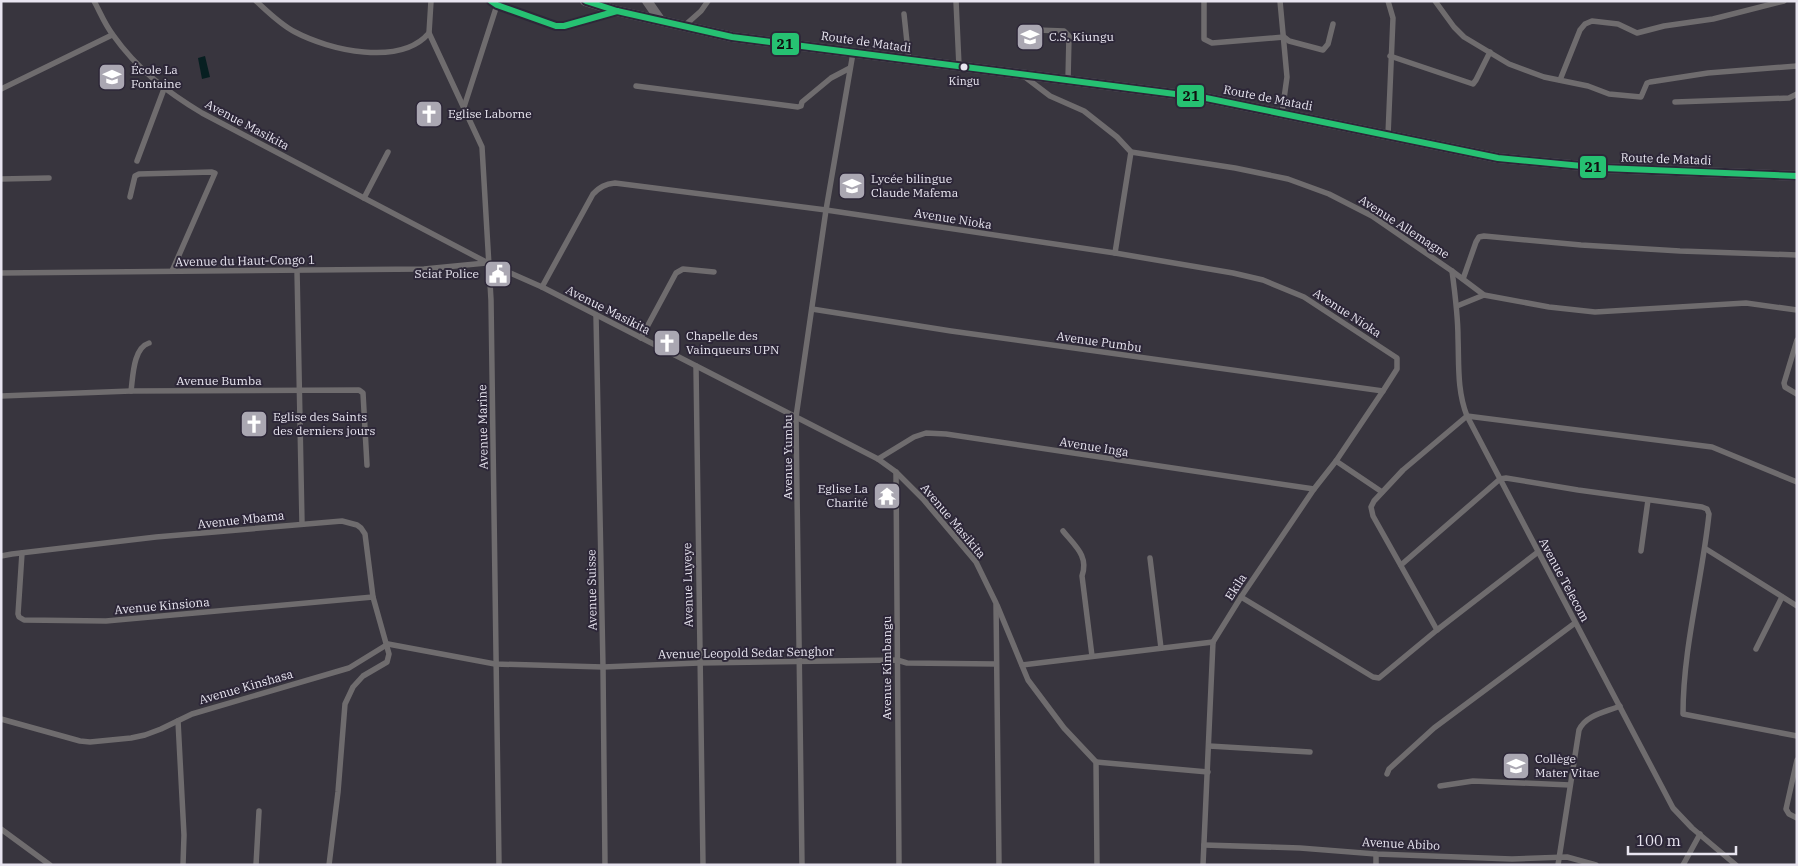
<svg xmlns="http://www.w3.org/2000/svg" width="1798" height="866" font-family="'IBM Plex Serif',serif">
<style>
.water{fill:#071f21}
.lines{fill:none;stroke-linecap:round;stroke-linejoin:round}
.minor{stroke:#6f6c6e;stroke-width:5.5}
.trunk{stroke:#706c70;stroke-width:10}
.bus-1-casing{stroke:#2d2738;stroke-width:10}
.bus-1{stroke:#26c172;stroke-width:6}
.bus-dot{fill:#e8e5f0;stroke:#2d2738;stroke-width:2}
.labels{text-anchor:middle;stroke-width:4;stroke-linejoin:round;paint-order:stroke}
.bus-label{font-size:11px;fill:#e8e5f0;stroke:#2d2738}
.poi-label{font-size:12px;fill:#e8e5f0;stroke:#2d2738;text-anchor:start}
.street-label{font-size:12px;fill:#e8e5f0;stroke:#2d2738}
.line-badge{stroke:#2d2738;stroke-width:2}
.pale-badge-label{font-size:14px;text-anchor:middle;font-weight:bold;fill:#111}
</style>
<rect width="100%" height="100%" fill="#38353e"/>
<path class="water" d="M205,56L210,77L202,79L198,58Z"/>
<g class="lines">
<g class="minor">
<path d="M94,1C100,12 105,25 113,35C137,69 167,92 202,113L488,263L542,287L796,417L878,459L896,472L923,499L976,562L996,603L999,865"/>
<path d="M256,1C268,12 281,25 295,32C329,50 400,67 429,33"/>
<path d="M431,1L429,33L482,147L491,300L499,865"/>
<path d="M491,1L497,5L556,26H564L615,12"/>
<path d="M956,1L959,66"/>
<path d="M1204,1V39L1212,43L1284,37L1289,41L1323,50L1328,44L1333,24"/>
<path d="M1280,1L1287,77L1282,113"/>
<path d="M1388,1L1393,18L1388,135"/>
<path d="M1435,1L1454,27L1464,37L1509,64L1544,77L1588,86L1609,94L1641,97L1647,83L1650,82L1708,73L1797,66"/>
<path d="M904,14L909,61"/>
<path d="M683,27L701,11L708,1"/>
<path d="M1037,30L1064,31L1069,36L1068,80"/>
<path d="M1390,56L1473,84L1476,80L1490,52"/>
<path d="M1025,77L1050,96L1084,111L1117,137L1131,152L1235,168L1288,179L1329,194L1372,216L1452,271L1484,295L1549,307L1595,312L1746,303L1797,310"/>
<path d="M1560,80L1580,30L1585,24L1592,21L1618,24L1637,33L1664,26L1713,19L1784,1"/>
<path d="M636,86L798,107L801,106L802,102L831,78L850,68"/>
<path d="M1,89L112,35"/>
<path d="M1675,102L1789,98L1797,94"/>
<path d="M464,107L497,5"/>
<path d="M137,161L164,89"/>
<path d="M1,179L49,178"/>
<path d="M130,197L135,176L139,174L212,172L215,173L172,271"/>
<path d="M364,198L388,152"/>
<path d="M1115,253L1131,152"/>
<path d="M297,270L302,523"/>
<path d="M1452,271C1455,293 1458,315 1458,338C1459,364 1457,391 1467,416L1673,808L1692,828L1736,865"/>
<path d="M1,273L424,269L486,263"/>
<path d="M1463,279L1476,242L1479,237L1484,236L1581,245L1680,251L1797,255"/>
<path d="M542,287L593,194C600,187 605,184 615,183L826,210L1115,253L1233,273L1263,280L1304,297L1397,358V369L1383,391L1336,461L1314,489L1241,597L1213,642L1203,865"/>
<path d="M1457,306L1484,295"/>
<path d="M812,309L951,331L1383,391"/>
<path d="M596,315L603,667L605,865"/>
<path d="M641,338L676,273L683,269L714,272"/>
<path d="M1797,340L1784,383L1785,387L1797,394"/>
<path d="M696,366L703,865"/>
<path d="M131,391C133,377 133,348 149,343"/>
<path d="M1,396L131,391L359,390L363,393L367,465"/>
<path d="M878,459L914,437L926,433L946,434L1314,489"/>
<path d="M1336,461L1382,492"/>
<path d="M896,472L899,865"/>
<path d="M1063,531C1075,546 1089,556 1082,576L1092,656"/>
<path d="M1706,549L1797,606"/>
<path d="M1641,551L1648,500"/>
<path d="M22,553L18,614L19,617L24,620L106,621L373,597"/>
<path d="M1,556L12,554L156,537L342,521L357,525L361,528L365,534L373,597L389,654L387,662L363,676L353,687L345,704L338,792L329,865"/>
<path d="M1150,558L1161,648"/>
<path d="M1401,565L1500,479L1506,478L1578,490L1702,507L1707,509L1709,514C1702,581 1683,647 1683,714L1797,736"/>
<path d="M1241,597L1373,677L1379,678L1437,630L1538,552"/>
<path d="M997,605L1028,680L1064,728L1096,762L1097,865"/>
<path d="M1437,630L1373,516L1371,507L1374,501L1403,470L1467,416L1712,447L1797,482"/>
<path d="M1756,649L1782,597"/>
<path d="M1022,665L1213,642"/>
<path d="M1,719L80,741L90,742L131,738L145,735L161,729L192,714L349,668L388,644L495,664L603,667L699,663L897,660L907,663L996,664"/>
<path d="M178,721L184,835L183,865"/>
<path d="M1209,746L1310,752"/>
<path d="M1797,760L1786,809L1789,814L1797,818"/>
<path d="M1096,762L1208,772"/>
<path d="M1387,774L1389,769L1434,728L1575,623"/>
<path d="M1440,786L1473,781L1570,785"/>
<path d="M1,829L50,865"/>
<path d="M1204,845L1300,848L1376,854L1512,859L1567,857L1596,865"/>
<path d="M256,865L259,811"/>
<path d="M802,865L796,417L826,210L853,53"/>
<path d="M1376,865V854"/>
<path d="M1558,865L1579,730C1586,715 1606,712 1620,706"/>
<path d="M1683,865L1700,834"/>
</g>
<g class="trunk">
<path d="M585,1L617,11L732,37L1206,98L1498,158L1603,168L1797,176"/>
<path d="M647,1L661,21"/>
</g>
<g class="bus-1-casing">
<g id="bus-1">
<path d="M491,1L497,5L556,26H564L617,11"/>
<path d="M586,1L617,11L732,37L1206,98L1498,158L1603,168L1797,176"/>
</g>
</g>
<use href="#bus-1" class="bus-1"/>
</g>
<defs>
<g id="school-square" transform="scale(1.4375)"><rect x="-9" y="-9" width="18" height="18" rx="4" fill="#aaa7b2" stroke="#2d2738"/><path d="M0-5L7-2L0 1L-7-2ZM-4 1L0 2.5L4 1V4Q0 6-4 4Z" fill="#fff"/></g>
<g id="church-square" transform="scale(1.4375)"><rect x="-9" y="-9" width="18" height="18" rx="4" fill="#aaa7b2" stroke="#2d2738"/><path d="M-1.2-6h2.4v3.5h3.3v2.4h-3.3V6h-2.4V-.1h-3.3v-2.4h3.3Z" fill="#fff"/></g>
<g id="civic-square" transform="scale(1.4375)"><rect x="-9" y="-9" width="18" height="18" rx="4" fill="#aaa7b2" stroke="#2d2738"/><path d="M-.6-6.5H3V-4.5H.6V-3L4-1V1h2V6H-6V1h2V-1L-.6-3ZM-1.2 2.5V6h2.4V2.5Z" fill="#fff"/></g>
<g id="temple-square" transform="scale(1.4375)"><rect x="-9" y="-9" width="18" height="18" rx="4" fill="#aaa7b2" stroke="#2d2738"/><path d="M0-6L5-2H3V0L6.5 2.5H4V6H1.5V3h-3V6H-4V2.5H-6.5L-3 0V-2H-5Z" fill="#fff"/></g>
</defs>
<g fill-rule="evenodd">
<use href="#school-square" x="1030" y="37"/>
<use href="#school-square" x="112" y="77"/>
<use href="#church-square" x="429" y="114"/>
<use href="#school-square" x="852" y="186"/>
<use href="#civic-square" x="498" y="274"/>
<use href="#church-square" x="667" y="343"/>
<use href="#church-square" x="254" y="424"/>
<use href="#temple-square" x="887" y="496"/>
<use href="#school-square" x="1516" y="766"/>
</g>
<circle class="bus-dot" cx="964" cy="67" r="4.5"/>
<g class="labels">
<g class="bus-label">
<text x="964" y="85">Kingu</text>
</g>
<g class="poi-label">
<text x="1049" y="41">C.S. Kiungu</text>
<text x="131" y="74">École La<tspan x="131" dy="14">Fontaine</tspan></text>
<text x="448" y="118">Eglise Laborne</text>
<text x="871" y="183">Lycée bilingue<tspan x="871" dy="14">Claude Mafema</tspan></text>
<text x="479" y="278" text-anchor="end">Sciat Police</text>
<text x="686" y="340">Chapelle des<tspan x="686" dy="14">Vainqueurs UPN</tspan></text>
<text x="273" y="421">Eglise des Saints<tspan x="273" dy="14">des derniers jours</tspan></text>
<text x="868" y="493" text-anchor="end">Eglise La<tspan x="868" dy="14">Charité</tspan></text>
<text x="1535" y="763">Collège<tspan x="1535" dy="14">Mater Vitae</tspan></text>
</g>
<g class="street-label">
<text transform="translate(866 42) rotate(8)" y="4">Route de Matadi</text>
<text transform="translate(1268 98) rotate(11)" y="4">Route de Matadi</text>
<text transform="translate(247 125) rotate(28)" y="4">Avenue Masikita</text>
<text transform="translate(1666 159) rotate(2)" y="4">Route de Matadi</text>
<text transform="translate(953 219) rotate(9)" y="4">Avenue Nioka</text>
<text transform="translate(1404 227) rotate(33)" y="4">Avenue Allemagne</text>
<text transform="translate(245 261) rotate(-1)" y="4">Avenue du Haut-Congo 1</text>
<text transform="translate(608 310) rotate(27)" y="4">Avenue Masikita</text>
<text transform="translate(1347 313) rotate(33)" y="4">Avenue Nioka</text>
<text transform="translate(1099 342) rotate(8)" y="4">Avenue Pumbu</text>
<text x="219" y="385">Avenue Bumba</text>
<text transform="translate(483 427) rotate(-91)" y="4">Avenue Marine</text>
<text transform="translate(1094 447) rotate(9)" y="4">Avenue Inga</text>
<text transform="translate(788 457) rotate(-90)" y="4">Avenue Yumbu</text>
<text transform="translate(241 520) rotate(-6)" y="4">Avenue Mbama</text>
<text transform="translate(953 521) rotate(50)" y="4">Avenue Masikita</text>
<text transform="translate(1564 580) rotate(62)" y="4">Avenue Telecom</text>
<text transform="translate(688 585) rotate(-91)" y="4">Avenue Luyeye</text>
<text transform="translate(1236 587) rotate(-57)" y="4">Ekila</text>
<text transform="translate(592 590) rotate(-91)" y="4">Avenue Suisse</text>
<text transform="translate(162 606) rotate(-5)" y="4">Avenue Kinsiona</text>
<text transform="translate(746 653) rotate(-1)" y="4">Avenue Leopold Sedar Senghor</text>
<text transform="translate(887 668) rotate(-90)" y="4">Avenue Kimbangu</text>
<text transform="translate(246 687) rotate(-16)" y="4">Avenue Kinshasa</text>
<text transform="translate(1401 844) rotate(3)" y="4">Avenue Abibo</text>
</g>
</g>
<g class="line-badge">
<rect x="771" y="32" width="29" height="24" rx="5" fill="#26c172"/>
<rect x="1176" y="84" width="29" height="24" rx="5" fill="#26c172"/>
<rect x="1579" y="155" width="28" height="24" rx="5" fill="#26c172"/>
</g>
<g class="pale-badge-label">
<text x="785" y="49">21</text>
<text x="1191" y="101">21</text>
<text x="1593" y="172">21</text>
</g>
<rect width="1798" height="866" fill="none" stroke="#e8e5f0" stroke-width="5"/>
<path d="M1628 846v8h108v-8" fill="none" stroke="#e8e5f0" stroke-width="2.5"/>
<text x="1636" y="846" font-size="15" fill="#e8e5f0" stroke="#2d2738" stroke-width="4" paint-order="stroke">100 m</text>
</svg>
